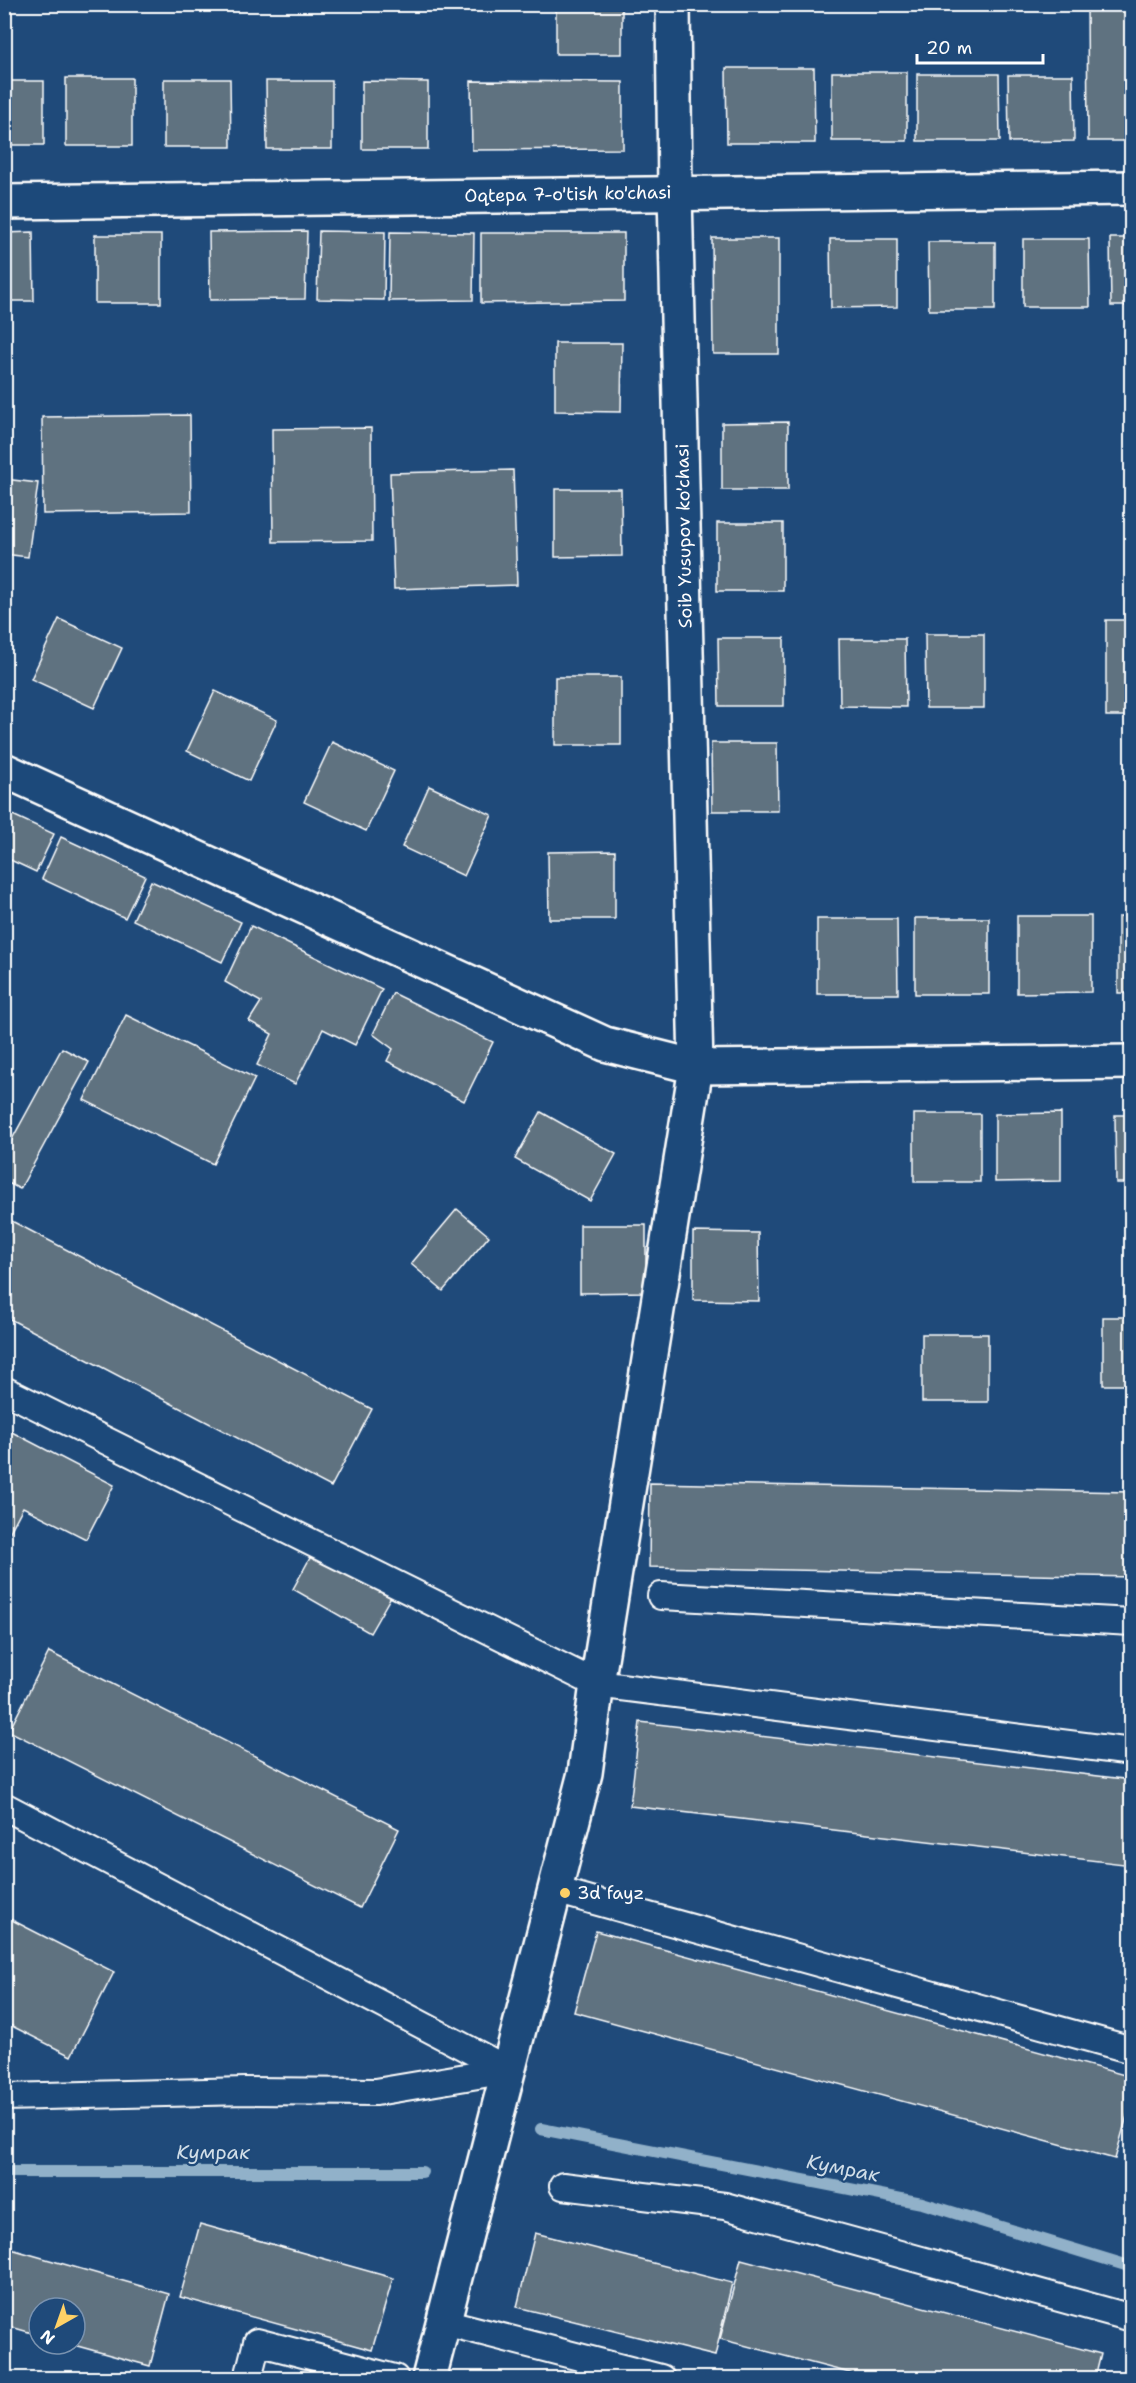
<svg xmlns="http://www.w3.org/2000/svg" width="1136" height="2383" font-family="'Shantell Sans',sans-serif">
<style>
.lines{fill:none;stroke-linecap:round;stroke-linejoin:round}
.stream{stroke:#91b1c9;stroke-width:12}
.building{fill:#5f7280;stroke:#fff;stroke-width:1.5}
.service-casing{stroke:#fff;stroke-width:30}
.minor-casing{stroke:#fff;stroke-width:38}
.tertiary-casing{stroke:#fff;stroke-width:38}
.service{stroke:#1f4a7a;stroke-width:26}
.minor{stroke:#1f4a7a;stroke-width:33}
.tertiary{stroke:#1f4a7a;stroke-width:33}
.poi-dot{fill:#ffd166;stroke:#1f4a7a;stroke-width:2}
.labels{text-anchor:middle;stroke-width:4.5;stroke-linejoin:round;paint-order:stroke}
.street-label{font-size:18px;fill:#fff;stroke:#1f4a7a}
.poi-label{font-size:18px;fill:#fff;stroke:#1f4a7a;text-anchor:start}
.water-label{font-size:20px;font-style:italic;fill:#d1dee8;stroke:#1f4a7a}
</style>
<rect width="100%" height="100%" fill="#1f4a7a"/>
<filter id="ink" filterUnits="userSpaceOnUse"><feTurbulence type="fractalNoise" baseFrequency=".0167" numOctaves="2"/><feDisplacementMap in="SourceGraphic" scale="12" xChannelSelector="R" yChannelSelector="G"/><feConvolveMatrix kernelMatrix="1 2 1 2 8 2 1 2 1" color-interpolation-filters="sRGB"/></filter>
<g filter="url(#ink)">
<g class="lines">
<g class="stream">
<path d="M541,2129L922,2203L1132,2267"/>
<path d="M4,2172H422"/>
</g>
</g>
<g class="building">
<rect x="556" y="4" width="66" height="50"/>
<path d="M1087,4H1130V18H1132V141H1088Z"/>
<path d="M726,68H814L815,143H727Z"/>
<rect x="832" y="72" width="75" height="69"/>
<path d="M917,74H999L1000,141H917Z"/>
<path d="M1008,75H1073L1074,141L1009,142Z"/>
<rect x="66" y="78" width="66" height="68"/>
<path d="M164,79H230L231,147H164Z"/>
<rect x="4" y="81" width="40" height="64"/>
<path d="M266,81H332V149H267Z"/>
<path d="M362,81L428,82V149H362Z"/>
<path d="M471,81L623,82V149L472,150Z"/>
<path d="M307,231L305,299L210,300L209,232Z"/>
<path d="M319,231L385,232L384,300L317,299Z"/>
<path d="M33,232L34,301H4V233Z"/>
<path d="M390,232L474,233L473,300L389,301Z"/>
<path d="M481,233H624V301L481,303Z"/>
<rect x="95" y="235" width="66" height="68"/>
<path d="M712,238H779V354H713Z"/>
<path d="M1110,238H1132V306H1111Z"/>
<path d="M830,239H897V307L831,308Z"/>
<path d="M1023,239H1089L1090,307H1023Z"/>
<path d="M928,242H995V310H929Z"/>
<path d="M555,343H622L621,412L555,411Z"/>
<path d="M190,415L191,512L43,514L42,417Z"/>
<path d="M788,422V490H722V423Z"/>
<path d="M371,428L372,541L273,542L272,429Z"/>
<path d="M513,470L517,585L394,589L390,473Z"/>
<path d="M4,479L38,483L28,557L4,554Z"/>
<path d="M555,489H621L622,556L555,557Z"/>
<rect x="717" y="523" width="66" height="68"/>
<path d="M59,619L122,648L94,708L31,679Z"/>
<rect x="1106" y="620" width="26" height="96"/>
<path d="M925,634H984V708H926Z"/>
<path d="M718,638H784V706H719Z"/>
<path d="M839,639H905L906,707L840,706Z"/>
<rect x="555" y="677" width="66" height="68"/>
<path d="M215,691L277,720L249,781L187,751Z"/>
<path d="M332,742L394,771L366,831L304,802Z"/>
<path d="M711,743H777L778,811H712Z"/>
<path d="M429,786L492,815L464,876L402,847Z"/>
<path d="M4,811L54,834L36,872L4,857Z"/>
<path d="M61,837L145,876L125,918L42,879Z"/>
<path d="M615,851V919H549L548,852Z"/>
<path d="M151,881L241,922L222,962L133,920Z"/>
<path d="M1017,916H1091V992L1017,993Z"/>
<rect x="1118" y="917" width="14" height="76"/>
<rect x="915" y="918" width="74" height="76"/>
<path d="M817,919H897L898,994H817Z"/>
<path d="M251,926L382,989L355,1045L323,1029L295,1084L257,1065L272,1034L249,1021L261,1002L225,982Z"/>
<path d="M393,993L493,1042L464,1101L387,1061L393,1049L373,1034Z"/>
<path d="M126,1015L255,1078L213,1164L84,1100Z"/>
<path d="M62,1048L89,1062L20,1189L4,1181V1154Z"/>
<path d="M541,1112L616,1154L590,1201L515,1159Z"/>
<path d="M1061,1113V1181L995,1182V1114Z"/>
<rect x="914" y="1114" width="66" height="68"/>
<path d="M1115,1115H1132V1183H1116Z"/>
<path d="M457,1209L489,1236L443,1291L411,1264Z"/>
<path d="M4,1217L372,1409L331,1487L4,1316Z"/>
<path d="M580,1225H646V1292L580,1293Z"/>
<path d="M693,1232L758,1233L759,1301L693,1300Z"/>
<rect x="1103" y="1317" width="29" height="68"/>
<rect x="922" y="1334" width="66" height="68"/>
<path d="M6,1429L114,1485L86,1539L23,1507L4,1543V1433Z"/>
<path d="M650,1483L1132,1492V1577L649,1567Z"/>
<path d="M316,1547L394,1591L370,1633L293,1589Z"/>
<path d="M49,1652L399,1829L360,1908L9,1731Z"/>
<path d="M640,1722L1132,1780V1865L630,1806Z"/>
<path d="M4,1916L114,1972L71,2056L4,2022Z"/>
<path d="M596,1931L1132,2077V2098L1115,2159L574,2012Z"/>
<path d="M200,2224L393,2278L372,2350L180,2297Z"/>
<path d="M535,2233L732,2283L715,2356L517,2307Z"/>
<path d="M4,2247L169,2294L150,2366L70,2344H75V2308H39V2335L4,2325Z"/>
<path d="M741,2259L1101,2354L1095,2378H869L720,2339Z"/>
</g>
<g class="lines">
<g class="service-casing">
<g id="service">
<path d="M4,1390L597,1684L1132,1752"/>
<path d="M661,1596L1132,1622"/>
<path d="M4,1806L508,2070"/>
<path d="M555,1890L1132,2050"/>
<path d="M4,2097L246,2091L376,2092L508,2070"/>
<path d="M563,2186L725,2206L1132,2318"/>
<path d="M444,2322L661,2378"/>
<path d="M248,2378L257,2342L395,2378"/>
</g>
</g>
<g class="minor-casing">
<g id="minor">
<path d="M4,202L1132,188"/>
<path d="M429,2378L585,1773L597,1684L696,1067L675,193L673,4"/>
</g>
</g>
<g class="tertiary-casing">
<path id="tertiary" d="M4,770L605,1044L696,1067L1132,1062"/>
</g>
<use href="#service" class="service"/>
<use href="#minor" class="minor"/>
<use href="#tertiary" class="tertiary"/>
</g>
</g>
<circle class="poi-dot" cx="565" cy="1893" r="6"/>
<g class="labels">
<g class="street-label">
<text transform="translate(568 194) rotate(-1)" y="6">Oqtepa 7-o'tish ko'chasi</text>
<text transform="translate(684 536) rotate(-91)" y="6">Soib Yusupov ko'chasi</text>
</g>
<g class="poi-label">
<text x="577" y="1899">3d fayz</text>
</g>
<g class="water-label">
<text x="213" y="2159">Кумрак</text>
<text transform="translate(843 2168) rotate(11)" y="7">Кумрак</text>
</g>
</g>
<rect width="1136" height="2383" fill="none" stroke="#1f4a7a" stroke-width="24"/>
<rect x="12" y="12" width="1112" height="2359" fill="none" stroke="#fff" stroke-width="2" filter="url(#ink)"/>
<g transform="translate(57 2326) rotate(220)"><circle r="28" fill="#1f4a7a" stroke="#7992af" stroke-width="1.5"/>
<path d="M0-4.5L10 22L0 15L-10 22Z" fill="#ffd166"/>
<text y="-9" font-size="16" font-weight="bold" text-anchor="middle" fill="#ffffff">N</text>
</g>
<path d="M917 54v9h126v-9" fill="none" stroke="#ffffff" stroke-width="3"/>
<text x="926" y="54" font-size="18" fill="#ffffff" stroke="#1f4a7a" stroke-width="4.5" paint-order="stroke">20 m</text>
</svg>
